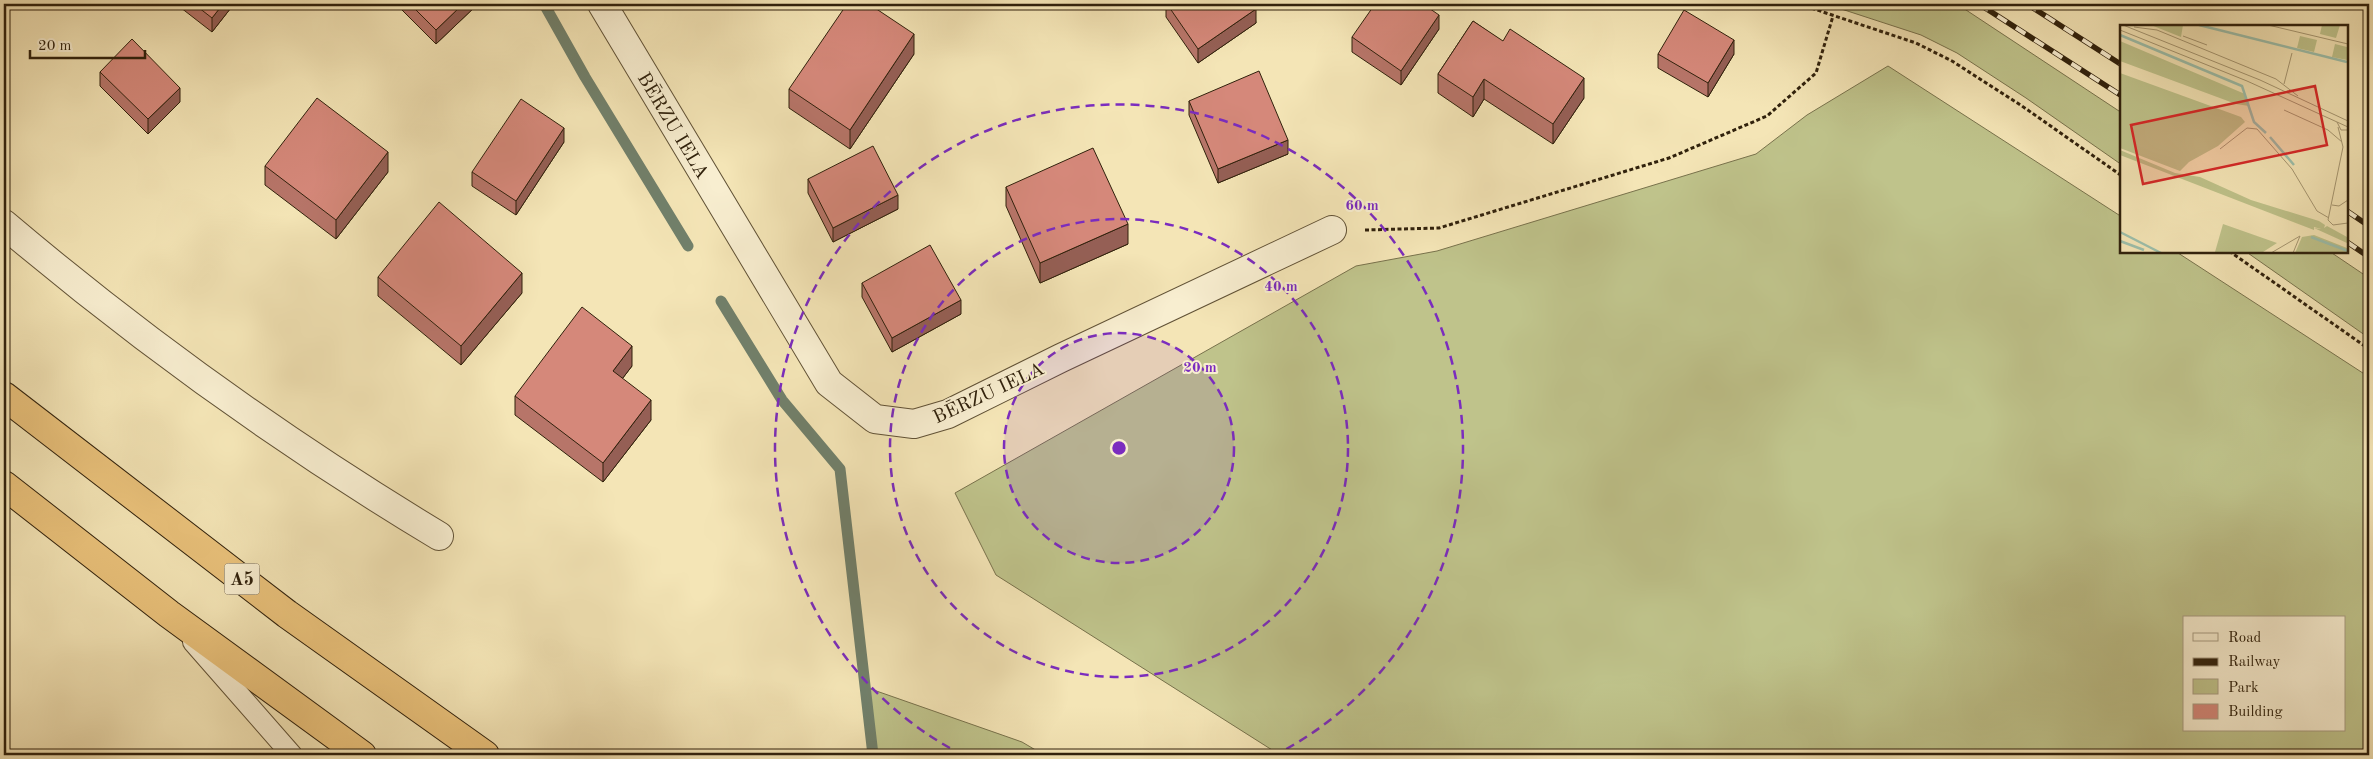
<svg xmlns="http://www.w3.org/2000/svg" width="2373" height="759" font-family="'Old Standard TT',serif">
<style>
.green{fill:#bfc38b;stroke:#78724c;fill-rule:evenodd}
.lines{fill:none;stroke-linecap:round;stroke-linejoin:round}
.stream{stroke:#71806b;stroke-width:11}
.lane-casing{stroke:#615236;stroke-width:22}
.street-casing{stroke:#615236;stroke-width:30}
.highway-casing{stroke:#30210c;stroke-width:30}
.path{stroke:#30210c;stroke-width:3;stroke-dasharray:4 2.5;stroke-linecap:butt}
.lane{stroke:#f8eed0;stroke-width:20}
.street{stroke:#f8eed0;stroke-width:28}
.highway{stroke:#eac27b;stroke-width:28}
.rail-casing{stroke:#30210c;stroke-width:5.5}
.rail{stroke:#f8eed0;stroke-width:4;stroke-dasharray:11;stroke-linecap:butt}
.wall{fill:#b77569;stroke:#30210c}
.shaded-wall{fill:#955f55;stroke:#30210c}
.building{fill:#d5887a;stroke:#30210c}
.ring{fill:none;stroke:#7b2cbf;stroke-width:2.5;stroke-dasharray:9 6}
.labels{text-anchor:middle;stroke-width:4;stroke-linejoin:round;paint-order:stroke}
.shield{fill:#f8eed0;stroke:#6c5e47;stroke-width:1}
.shield-label{font-size:18px;font-weight:bold;fill:#30210c}
.street-label{font-size:19px;fill:#30210c;stroke:#f8eed0}
.inset-river{fill:none;stroke:#9cbfab;stroke-width:2.5}
.inset-road{fill:none;stroke:#a69772;stroke-width:1}
.view{fill:#d62828;fill-opacity:0.15;stroke:#d62828;stroke-width:2.5}
.inset-edge{fill:none;stroke:#30210c;stroke-width:2.5}
.centre{fill:#7b2cbf;stroke:#f8eed0;stroke-width:2.5}
.ring-label{font-size:15px;text-anchor:middle;font-weight:bold;fill:#7b2cbf;stroke:#f8eed0;stroke-width:4;stroke-linejoin:round;paint-order:stroke}
</style>
<rect width="100%" height="100%" fill="#f4e5b6"/>
<filter id="stains"><feTurbulence type="fractalNoise" baseFrequency=".004" numOctaves="4"/><feColorMatrix values="0 0 0 0 .2 0 0 0 0 .09 0 0 0 0 .02 0 0 0 .5 -.17"/></filter>
<radialGradient id="worn" r=".72"><stop offset=".6" stop-color="#630" stop-opacity="0"/><stop offset="1" stop-color="#630" stop-opacity=".3"/></radialGradient>
<g class="green">
<path d="M1826,4H1957L2122,113V165L2026,98L1957,53L1921,35Z"/>
<path d="M1888,66L2122,217V251H2175L2369,377V755H1280L996,575L955,493L1356,266L1437,251L1756,154L1807,115ZM2184,618H2344V730H2184Z"/>
<path d="M2245,251H2329L2369,278V338Z"/>
<path d="M865,687L1022,742L1044,755H872Z"/>
</g>
<g class="lines">
<g class="stream">
<path d="M544,4L585,77L688,246"/>
<path d="M721,301L782,400L840,469L873,755"/>
</g>
<g class="lane-casing">
<path id="lane" d="M193,642L292,755"/>
</g>
<g class="street-casing">
<g id="street">
<path d="M602,4L829,383L875,419L914,424L948,414L1061,358L1332,230"/>
<path d="M4,224C140,339 286,444 439,536"/>
</g>
</g>
<g class="highway-casing">
<g id="highway">
<path d="M4,396L287,614L485,755"/>
<path d="M4,485L169,614L362,755"/>
</g>
</g>
<g class="path">
<path d="M1799,4L1916,43L1952,61L2022,106L2122,176"/>
<path d="M1365,230L1439,228L1669,158L1767,116L1816,73L1833,16"/>
<path d="M2229,251L2369,349"/>
</g>
<use href="#lane" class="lane"/>
<use href="#street" class="street"/>
<use href="#highway" class="highway"/>
<g class="rail-casing">
<g id="rail">
<path d="M1979,4L2122,96"/>
<path d="M2027,4L2122,65"/>
<path d="M2347,211L2369,226"/>
<path d="M2347,242L2369,257"/>
</g>
</g>
<use href="#rail" class="rail"/>
</g>
<g class="wall">
<path d="M176,4H234L212,32Z"/>
<path d="M396,4H478L436,44Z"/>
<path d="M1166,4H1253L1256,23L1198,63L1166,17Z"/>
<path d="M1473,21L1584,98L1553,144L1484,99L1473,117L1438,93V74Z"/>
<path d="M1439,29L1401,85L1352,52V37Z"/>
<path d="M914,54L850,149L789,108V89Z"/>
<path d="M1658,54H1734L1708,97L1658,68Z"/>
<path d="M100,72L180,102L148,134L100,86Z"/>
<path d="M1189,101L1288,154L1218,183L1189,115Z"/>
<path d="M564,142L516,215L472,186V172Z"/>
<path d="M265,166L388,172L336,239L265,185Z"/>
<path d="M808,179L898,209L833,242L808,193Z"/>
<path d="M1006,187L1128,244L1040,283L1006,206Z"/>
<path d="M378,277L522,293L461,365L378,296Z"/>
<path d="M862,283L961,314L892,352L862,297Z"/>
<path d="M632,366L622,379L651,420L603,482L515,415V396Z"/>
</g>
<g class="shaded-wall">
<path d="M223,4H234L212,32V18Z"/>
<path d="M463,4H478L436,44V30Z"/>
<path d="M1256,9V23L1198,63V49Z"/>
<path d="M1439,15V29L1401,85V71Z"/>
<path d="M914,34V54L850,149V130Z"/>
<path d="M1734,40V54L1708,97V83Z"/>
<path d="M1584,78V98L1553,144V124Z"/>
<path d="M1484,79V99L1473,117V97Z"/>
<path d="M180,88V102L148,134V119Z"/>
<path d="M564,128V142L516,215V201Z"/>
<path d="M1288,140V154L1218,183V169Z"/>
<path d="M388,152V172L336,239V220Z"/>
<path d="M898,195V209L833,242V228Z"/>
<path d="M1128,224V244L1040,283V263Z"/>
<path d="M522,273V293L461,365V346Z"/>
<path d="M961,300V314L892,352V338Z"/>
<path d="M632,346V366L613,391V371Z"/>
<path d="M651,400V420L603,482V463Z"/>
</g>
<g class="building">
<path d="M194,4H223L212,18Z"/>
<path d="M410,4H463L436,30Z"/>
<path d="M847,4H869L914,34L850,130L789,89Z"/>
<path d="M1167,4H1253L1256,9L1198,49Z"/>
<path d="M1375,4H1423L1439,15L1401,71L1352,37Z"/>
<path d="M1684,10L1734,40L1708,83L1658,54Z"/>
<path d="M1473,21L1503,41L1510,29L1584,78L1553,124L1484,79L1473,97L1438,74Z"/>
<path d="M132,39L180,88L148,119L100,72Z"/>
<path d="M1259,71L1288,140L1218,169L1189,101Z"/>
<path d="M317,98L388,152L336,220L265,166Z"/>
<path d="M521,99L564,128L516,201L472,172Z"/>
<path d="M873,146L898,195L833,228L808,179Z"/>
<path d="M1093,148L1128,224L1040,263L1006,187Z"/>
<path d="M439,202L522,273L461,346L378,277Z"/>
<path d="M930,245L961,300L892,338L862,283Z"/>
<path d="M582,307L632,346L613,371L651,400L603,463L515,396Z"/>
</g>
<circle cx="1119" cy="448" r="115" fill="#7b2cbf" fill-opacity=".12"/>
<g class="ring">
<circle cx="1119" cy="448" r="115"/>
<circle cx="1119" cy="448" r="229"/>
<path d="M963 755A344 344 0 1 1 1275 755"/>
</g>
<g class="labels">
<rect class="shield" x="224.5" y="563.5" width="35" height="31" rx="4"/>
<g class="shield-label">
<text x="242" y="585">A5</text>
</g>
<g class="street-label">
<text transform="translate(674 125) rotate(59)" y="7">BĒRZU IELA</text>
<text transform="translate(988 392) rotate(-25)" y="7">BĒRZU IELA</text>
</g>
</g>
<g transform="translate(2120 25)">
<rect width="228" height="228" fill="#f4e5b6"/>
<path d="M31,0H63L61,12ZM202,0H220L216,13L200,9ZM180,11L197,15L194,27L177,23ZM0,16L125,69L129,81L116,79L0,36ZM215,19L227,22V35L212,32ZM0,48L121,92L125,97L98,121L69,137L60,146L0,123ZM0,125L55,148L80,152L131,175L199,196L205,200L204,203L207,201L227,212V218L194,203L200,204H201L194,202V205L0,130ZM103,199L157,218L143,227H95ZM194,210L227,223V227L175,228L182,212Z" fill="#bfc38b"/>
<path class="inset-river" d="M79,0L227,37M0,10L122,61L134,97L146,108M150,112L174,140M0,207L41,228M191,212L228,226M0,216L24,225"/>
<path class="inset-road" d="M3,0L140,55L228,96M148,0L228,19M14,2L37,5L156,54L178,71M0,5L127,56L228,102M63,11L87,20M164,59L172,28M164,85L208,105L222,117M217,97L221,105H228M218,102L223,122L208,195L213,200L228,198M100,124L127,103L137,104L172,144L197,186L209,193M212,180L219,181L228,175M151,228L180,211M173,228L180,211"/>
<path class="view" d="M195,61L207,120L23,159L11,100Z"/>
<rect width="228" height="228" class="inset-edge"/>
</g>
<circle cx="1119" cy="448" r="8" class="centre"/>
<g class="ring-label">
<text x="1362" y="210">60 m</text>
<text x="1281" y="291">40 m</text>
<text x="1200" y="372">20 m</text>
</g>
<rect width="2373" height="759" fill="none" stroke="#f4e5b6" stroke-width="20"/>
<rect x="5" y="5" width="2363" height="749" fill="none" stroke="#30210c" stroke-width="2.5"/>
<rect x="10" y="10" width="2353" height="739" fill="none" stroke="#30210c"/>
<rect x="2183" y="616" width="162" height="115" fill="#f8eed0" stroke="#a89c82"/>
<rect x="2193" y="633" width="25" height="8" fill="#f8eed0" stroke="#a89c82"/>
<text x="2228" y="642" font-size="15" fill="#30210c">Road</text>
<rect x="2193" y="658" width="25" height="8" fill="#30210c" stroke="#a89c82"/>
<text x="2228" y="666" font-size="15" fill="#30210c">Railway</text>
<rect x="2193" y="679" width="25" height="15" fill="#bfc38b" stroke="#a89c82"/>
<text x="2228" y="692" font-size="15" fill="#30210c">Park</text>
<rect x="2193" y="704" width="25" height="15" fill="#d5887a" stroke="#a89c82"/>
<text x="2228" y="716" font-size="15" fill="#30210c">Building</text>
<path d="M30 50v8h115v-8" fill="none" stroke="#30210c" stroke-width="2.5"/>
<text x="38" y="50" font-size="15" fill="#30210c" stroke="#f8eed0" stroke-width="4" paint-order="stroke">20 m</text>
<rect width="100%" height="100%" filter="url(#stains)"/>
<rect width="100%" height="100%" fill="url(#worn)"/>
</svg>
